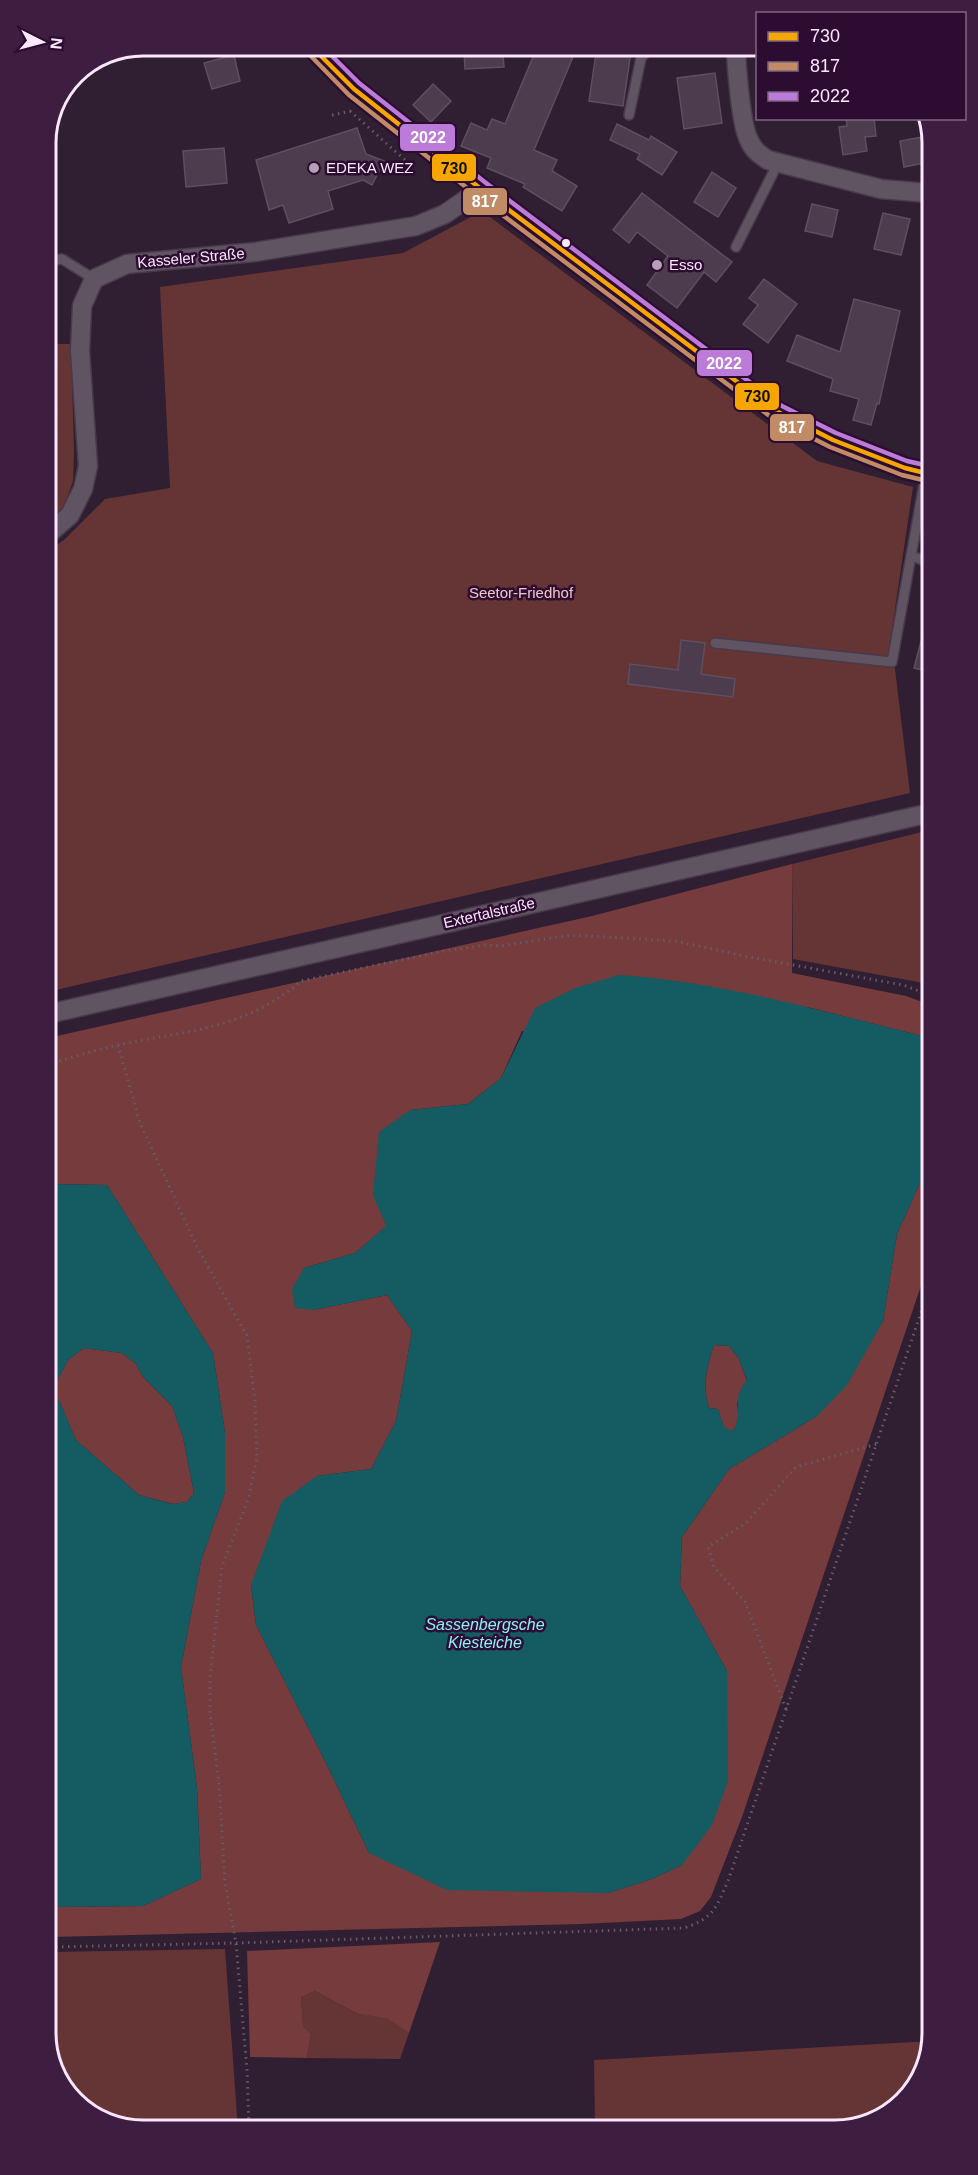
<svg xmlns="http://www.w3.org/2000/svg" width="978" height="2175" font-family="Arial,sans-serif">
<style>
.green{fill:#653435}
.forest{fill:#763b3c}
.water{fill:#145b62;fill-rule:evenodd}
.building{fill:#4c3c4e;stroke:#5e4e60;stroke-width:1.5}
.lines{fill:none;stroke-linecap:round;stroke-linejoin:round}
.service-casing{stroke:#483a4a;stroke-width:12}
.minor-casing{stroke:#483a4a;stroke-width:21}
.path{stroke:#675b68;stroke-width:3;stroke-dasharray:1.5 4.5;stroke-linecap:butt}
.service{stroke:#605362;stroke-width:9}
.minor{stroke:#605362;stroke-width:18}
.bus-1-casing{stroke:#2c0c30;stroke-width:9}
.bus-2-casing{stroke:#2c0c30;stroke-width:9}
.bus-3-casing{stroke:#2c0c30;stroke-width:9}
.bus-1{stroke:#f7a600;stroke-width:4.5}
.bus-2{stroke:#c18c65;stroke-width:4.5}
.bus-3{stroke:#bd7bd9;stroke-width:4.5}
.poi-dot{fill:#b5a1b7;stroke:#2c0c30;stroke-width:2}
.bus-dot{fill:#fce7fe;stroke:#2c0c30;stroke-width:2}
.labels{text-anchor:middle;stroke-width:5;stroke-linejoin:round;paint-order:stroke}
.poi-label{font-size:15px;fill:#fce7fe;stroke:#2c0c30;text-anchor:start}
.street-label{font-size:15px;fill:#fce7fe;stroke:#2c0c30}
.park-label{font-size:15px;fill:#f1c7c4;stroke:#2c0c30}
.water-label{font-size:16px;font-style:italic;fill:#8af0f9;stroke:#2c0c30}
.rim{fill:none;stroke:#fce7fe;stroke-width:3}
.line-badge{stroke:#2c0c30;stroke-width:2}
.badge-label{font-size:16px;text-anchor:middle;font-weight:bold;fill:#fff}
.pale-badge-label{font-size:16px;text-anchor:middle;font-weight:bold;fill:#111}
</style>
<rect width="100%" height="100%" fill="#301e32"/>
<g class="green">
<path d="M482,211L817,461L913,487L891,636L910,793L47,992L46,552L64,540L105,499L170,488L160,287L403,253Z"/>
<path d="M46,344H71L74,450L73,481L66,501L56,517L46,523Z"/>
<path d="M930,830V986L918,982L793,959L792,864Z"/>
<path d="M225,1949L238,2129L136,2130L83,2110L50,2064V1952Z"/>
<path d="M315,1991L358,2014L387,2017L409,2033L400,2059L307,2058L311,2034L303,2026L301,1997Z"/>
<path d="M931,2041L916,2087L897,2099L867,2125L595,2127L594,2060Z"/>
</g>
<g class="forest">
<path d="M792,864V973L906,996L930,1005V1038L807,1007L522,1031L501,1078L468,1104L410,1110L373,1194L387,1226L355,1253L304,1268L313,1310L387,1295L412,1331L396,1421L371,1469L317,1476L251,1585L256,1625L326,1763L369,1853L608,1893L652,1879L682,1865L727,1671L680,1586L682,1537L729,1469L817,1416L883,1321L897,1234L931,1158V1256L742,1817L711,1897L700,1911L681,1919L582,1924L50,1937V1907L143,1906L201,1879L197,1788L181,1667L201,1561L225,1492V1433L213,1353L107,1185L48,1184V1038L592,916Z"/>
<path d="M714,1345L729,1346L739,1359L747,1381L737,1403L739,1420L733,1431L724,1428L718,1409L709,1408C702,1386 707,1366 714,1345Z"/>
<path d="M84,1348L122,1353L136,1364L143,1377L172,1406L183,1437L194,1493L187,1502L173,1504L139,1495L76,1440L61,1405L52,1389L69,1359Z"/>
<path d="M440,1942L409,2033L387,2018L358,2014L315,1991L301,1997L303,2026L311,2034L307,2058L250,2057L247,1951Z"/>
</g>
<g class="water">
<path d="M619,975C725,982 828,1013 930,1038L931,1158L897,1234L883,1321L847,1385L817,1416L729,1469L682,1537L680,1586L727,1671L728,1781L712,1825L682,1865L652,1879L608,1893L447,1890L369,1853L326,1763L256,1625L251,1585L282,1501L317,1476L371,1469L396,1421L412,1331L387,1295L313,1310L295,1308L292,1289L304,1268L355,1253L386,1226L373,1195L379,1132L410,1110L468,1104L501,1078L535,1008L575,988ZM714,1345L729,1346L739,1359L747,1380C730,1400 744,1411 733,1431L724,1427L718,1409L709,1408C702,1386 707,1366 714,1345Z"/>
<path d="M48,1184L107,1185L213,1353L225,1433V1492L201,1561L181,1667L197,1788L201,1879L143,1906L50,1907ZM84,1348L122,1353L136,1364L143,1377L172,1406L183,1437L194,1493L187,1502L172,1504L139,1495L76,1440L61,1405L52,1389L69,1359Z"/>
</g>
<g class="building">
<path d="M480,45H502L504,67L465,69L464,52L481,50Z"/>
<path d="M538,45H578L534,150L557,160L552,171L577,186L562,211L523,187L525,184L487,168L491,158L461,146L471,123L487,130L492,119L505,124Z"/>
<path d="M615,45H632L623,106L589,101L596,53L614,56Z"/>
<path d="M234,55L240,81L212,89L204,63Z"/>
<path d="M715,73L722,123L684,129L677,78Z"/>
<path d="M433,84L451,101L431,122L413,105Z"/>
<path d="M846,118H874L876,136L865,137L867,151L843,155L839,127L847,126Z"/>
<path d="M617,124L649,140L651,136L677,152L662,175L637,159L640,154L610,140Z"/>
<path d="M357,128L366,154L384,161L372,185L363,180L328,191L333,209L289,223L283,205L269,210L256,160Z"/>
<path d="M928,136V160L923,161L924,163L904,167L900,141Z"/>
<path d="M224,148L227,183L186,187L183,151Z"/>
<path d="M712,172L736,188L718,217L694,202Z"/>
<path d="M642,193L732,262L716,282L704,272L677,308L647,285L668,256L637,232L629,243L613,230Z"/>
<path d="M812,204L838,210L832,237L805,231Z"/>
<path d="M883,213L910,219L901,255L874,249Z"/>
<path d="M764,279L797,304L768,343L743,324L758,305L749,298Z"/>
<path d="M854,299L900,311L879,404L877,403L871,425L853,420L859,399L830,391L833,379L787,361L797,335L840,352Z"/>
<path d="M925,626L929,627V672L914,668Z"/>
<path d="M681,640L705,643L701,674L735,679L733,697L628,684L630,664L678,670Z"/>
</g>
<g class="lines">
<g class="service-casing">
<g id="service">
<path d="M629,115L641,58L652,45"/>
<path d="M736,247L778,163"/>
<path d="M46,261L62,259L94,279"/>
<path d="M926,473L911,556L929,562"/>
<path d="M715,643L892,662L911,556"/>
</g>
</g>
<g class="minor-casing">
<g id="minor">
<path d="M310,45L354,89L481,189L776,411L833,440L905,468L929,474"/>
<path d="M736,45C736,63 741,126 749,140C753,150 760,155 768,160L881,189L928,193"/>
<path d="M46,536L70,515L83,489L88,466L80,351L82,306L94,279L127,264L255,252L416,226L445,214L481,189"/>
<path d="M48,1014L930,813"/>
</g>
</g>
<g class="path">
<path d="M350,111L406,161"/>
<path d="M332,115L351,111"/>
<path d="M118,1045L140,1123L197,1247L247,1336L255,1401L257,1458L248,1500L222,1566L210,1678V1713L219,1784L225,1883L236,1943L247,2070L249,2129"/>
<path d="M48,1064C71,1058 95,1050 118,1045C188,1030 244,1030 301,981L444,951L486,945L500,946L571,935L675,941L744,956L903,985L930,995"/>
<path d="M786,1709L745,1602L714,1567L708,1547L746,1523L796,1467L877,1444"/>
<path d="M50,1947L236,1943L684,1928C714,1918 716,1908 728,1881L931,1283"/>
</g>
<use href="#service" class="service"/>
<use href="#minor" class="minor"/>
<g class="bus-1-casing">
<path id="bus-1" d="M310,45L354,89L481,189L776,411L833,440L905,468L929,474"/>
</g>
<g class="bus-2-casing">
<path id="bus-2" d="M305,50L349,95L476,195L771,417L830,447L902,475L927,481"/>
</g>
<g class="bus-3-casing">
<path id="bus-3" d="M321,45L359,83L486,183L780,405L836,433L907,461L929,466"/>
</g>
<use href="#bus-1" class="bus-1"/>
<use href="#bus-2" class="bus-2"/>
<use href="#bus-3" class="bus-3"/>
</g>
<g class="poi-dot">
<circle cx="314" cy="168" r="6"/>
<circle cx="657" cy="265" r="6"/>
</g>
<circle class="bus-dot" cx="566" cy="243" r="5"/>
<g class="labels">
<g class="poi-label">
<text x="326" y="173">EDEKA WEZ</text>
<text x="669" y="270">Esso</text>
</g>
<g class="street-label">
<text transform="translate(191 258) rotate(-5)" y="5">Kasseler Straße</text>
<text transform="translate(489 913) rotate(-13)" y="5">Extertalstraße</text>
</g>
<g class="park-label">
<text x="521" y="598">Seetor-Friedhof</text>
</g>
<g class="water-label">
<text x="485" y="1630">Sassenbergsche<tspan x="485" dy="18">Kiesteiche</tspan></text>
</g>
</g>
<path d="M0 0H978V2175H0ZM143 56H835A87 87 0 0 1 922 143V2033A87 87 0 0 1 835 2120H143A87 87 0 0 1 56 2033V143A87 87 0 0 1 143 56Z" fill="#3d1e40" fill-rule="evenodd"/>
<path class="rim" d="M143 56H835A87 87 0 0 1 922 143V2033A87 87 0 0 1 835 2120H143A87 87 0 0 1 56 2033V143A87 87 0 0 1 143 56Z"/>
<g class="line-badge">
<rect x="399" y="123" width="57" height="29" rx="6" fill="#bd7bd9"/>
<rect x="431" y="153" width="46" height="29" rx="6" fill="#f7a600"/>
<rect x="462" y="187" width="46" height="29" rx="6" fill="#c18c65"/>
<rect x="696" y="349" width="57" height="28" rx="6" fill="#bd7bd9"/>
<rect x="734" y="382" width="46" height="29" rx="6" fill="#f7a600"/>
<rect x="769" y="413" width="46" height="29" rx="6" fill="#c18c65"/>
</g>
<g class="badge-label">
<text x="428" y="143">2022</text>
<text x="485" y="207">817</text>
<text x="724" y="369">2022</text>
<text x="792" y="433">817</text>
</g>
<g class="pale-badge-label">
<text x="454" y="174">730</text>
<text x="757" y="402">730</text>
</g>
<rect x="756" y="12" width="210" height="108" fill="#2c0c30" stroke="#7f6482" stroke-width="1.5"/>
<rect x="768" y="32" width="30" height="9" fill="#f7a600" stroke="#7f6482" stroke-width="1.5"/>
<text x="810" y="42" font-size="18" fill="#fce7fe">730</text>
<rect x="768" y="62" width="30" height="9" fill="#c18c65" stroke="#7f6482" stroke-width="1.5"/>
<text x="810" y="72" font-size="18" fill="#fce7fe">817</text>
<rect x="768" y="92" width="30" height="9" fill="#bd7bd9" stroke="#7f6482" stroke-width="1.5"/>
<text x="810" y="102" font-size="18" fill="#fce7fe">2022</text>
<g transform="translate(42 42) rotate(96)" stroke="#2c0c30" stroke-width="4.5" paint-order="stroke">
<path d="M0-4.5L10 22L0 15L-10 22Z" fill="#fce7fe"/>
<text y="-9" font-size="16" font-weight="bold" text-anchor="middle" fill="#fce7fe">N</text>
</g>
</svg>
